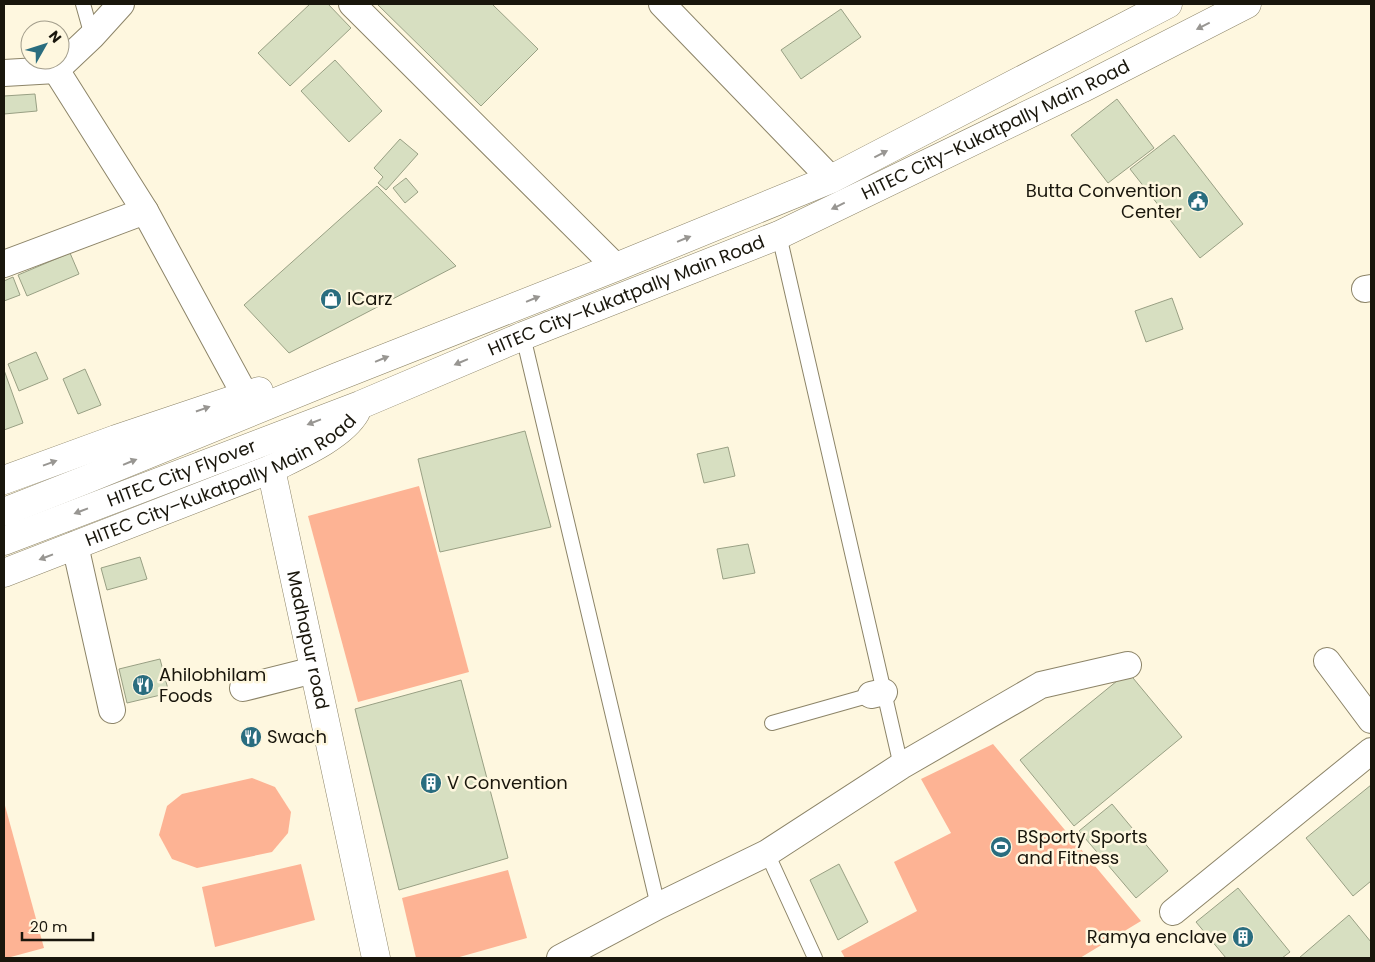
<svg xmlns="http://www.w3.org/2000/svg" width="1375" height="962" font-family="Poppins,sans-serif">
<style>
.green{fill:#fdb394}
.building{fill:#d7dfc1;stroke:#99a084}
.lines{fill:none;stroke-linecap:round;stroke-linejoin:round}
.service-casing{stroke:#8c8468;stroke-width:16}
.minor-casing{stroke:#8c8468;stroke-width:28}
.tertiary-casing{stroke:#8c8468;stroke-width:29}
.primary-casing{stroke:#8c8468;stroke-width:29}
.service{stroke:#fff;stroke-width:14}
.minor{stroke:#fff;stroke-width:26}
.tertiary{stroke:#fff;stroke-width:28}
.primary{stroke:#fff;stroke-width:28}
.oneway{fill:#989692}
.labels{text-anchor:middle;stroke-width:5;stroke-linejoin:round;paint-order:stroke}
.street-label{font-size:18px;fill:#19160c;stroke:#fef7df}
.poi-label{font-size:18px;fill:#19160c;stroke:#fef7df;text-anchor:start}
</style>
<rect width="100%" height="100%" fill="#fef7df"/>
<g class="green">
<path d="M419,486L469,672L358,702L308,516Z"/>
<path d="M993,744L1141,921L1080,958H845L841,951L917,911L894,862L951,833L921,779Z"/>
<path d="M252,778L275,787L291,812L288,833L272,852L197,868L172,859L159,835L167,806L182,794Z"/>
<path d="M4,802L44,948L7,958H4Z"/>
<path d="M301,864L315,920L215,947L202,887Z"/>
<path d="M508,870L527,938L456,958H416L402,898Z"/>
</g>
<g class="building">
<path d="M310,4H328L351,28L290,86L258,53Z"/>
<path d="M377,4H492L538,49L481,106Z"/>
<path d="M841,9L861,37L801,79L781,50Z"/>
<path d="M335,60L382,111L349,142L301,91Z"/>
<path d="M35,94L37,111L4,114V96Z"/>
<path d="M1117,99L1154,148L1108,183L1071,135Z"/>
<path d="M1174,135L1243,224L1200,258L1130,169Z"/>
<path d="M400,139L418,154L386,190L378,183L383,177L374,168Z"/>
<path d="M406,178L418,192L405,203L393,188Z"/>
<path d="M377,186L456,266L289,353L244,305Z"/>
<path d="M70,253L79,274L27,296L18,275Z"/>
<path d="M13,277L20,295L4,301V281Z"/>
<path d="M1172,298L1183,329L1146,342L1135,311Z"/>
<path d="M36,352L48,379L19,391L8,364Z"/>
<path d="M85,369L101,405L78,414L63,379Z"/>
<path d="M4,370L23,423L4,430Z"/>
<path d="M525,431L551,527L440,552L418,459Z"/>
<path d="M728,447L735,476L704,483L697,454Z"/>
<path d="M748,544L755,573L723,579L717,549Z"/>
<path d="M140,557L147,579L107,590L101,568Z"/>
<path d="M160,659L169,693L127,703L119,669Z"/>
<path d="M1128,672L1182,737L1074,826L1020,760Z"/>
<path d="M461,680L508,858L399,890L355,709Z"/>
<path d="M1371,785V881L1353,896L1306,838Z"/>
<path d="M1112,804L1168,871L1136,898L1079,831Z"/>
<path d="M839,864L868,922L838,940L810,880Z"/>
<path d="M1238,888L1290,952L1282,958H1226L1196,922Z"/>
<path d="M1349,915L1371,942V958H1299Z"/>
</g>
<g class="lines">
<g class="service-casing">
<g id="service">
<path d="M83,4L92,36"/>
<path d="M779,235L901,766"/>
<path d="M523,336L658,906"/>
<path d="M772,723L871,695"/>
<path d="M767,853L815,958"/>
</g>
</g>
<g class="minor-casing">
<g id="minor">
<path d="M352,4L616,267"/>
<path d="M662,4L831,179"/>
<path d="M56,70L145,211L245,395"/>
<path d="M4,73L56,70L92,36L121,4"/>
<path d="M4,264L145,211"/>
<path d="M1365,289L1371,288"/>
<path d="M75,545L112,710"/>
<path d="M1327,661L1371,720"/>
<path d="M243,688L314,670"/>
<path d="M871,695L884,692"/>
<path d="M1173,912L1371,751"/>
<path d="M560,958L658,906L767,853L901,766L1041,685L1128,665"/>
</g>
</g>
<g class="tertiary-casing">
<g id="tertiary">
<path id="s1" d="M271,469L376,958"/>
</g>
</g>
<g class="primary-casing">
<g id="primary">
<path d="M4,480L116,439L259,391"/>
<path d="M4,512L85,480L337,377L616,267L831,179L1168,4"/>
<path id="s2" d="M4,541L360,405L523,336L779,235L1081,89L1247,4"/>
<path id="s3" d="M4,573L271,469C297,456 342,437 356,412"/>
</g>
</g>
<use href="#service" class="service"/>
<use href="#minor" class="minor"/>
<use href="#tertiary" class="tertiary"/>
<use href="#primary" class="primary"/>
</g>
<defs><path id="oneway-solid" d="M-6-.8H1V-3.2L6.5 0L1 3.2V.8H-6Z" transform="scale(1.25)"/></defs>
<g class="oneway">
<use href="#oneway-solid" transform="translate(1203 26) rotate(153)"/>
<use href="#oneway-solid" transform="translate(881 154) rotate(-27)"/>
<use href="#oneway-solid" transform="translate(838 206) rotate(154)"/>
<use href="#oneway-solid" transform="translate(684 239) rotate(-22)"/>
<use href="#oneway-solid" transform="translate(533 299) rotate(-22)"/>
<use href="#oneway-solid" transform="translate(382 359) rotate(-22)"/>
<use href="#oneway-solid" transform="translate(461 362) rotate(157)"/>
<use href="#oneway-solid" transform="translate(203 409) rotate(-19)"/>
<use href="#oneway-solid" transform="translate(314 422) rotate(159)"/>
<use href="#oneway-solid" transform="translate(130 462) rotate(-22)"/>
<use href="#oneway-solid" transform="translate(50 463) rotate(-20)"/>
<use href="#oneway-solid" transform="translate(81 511) rotate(159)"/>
<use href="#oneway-solid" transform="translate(46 557) rotate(159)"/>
</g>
<defs>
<g id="civic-disc" transform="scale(1.125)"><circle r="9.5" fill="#2a6d7f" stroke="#fef7df"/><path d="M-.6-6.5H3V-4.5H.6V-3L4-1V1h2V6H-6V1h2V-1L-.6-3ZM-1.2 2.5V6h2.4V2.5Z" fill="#fff"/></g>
<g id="shop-disc" transform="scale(1.125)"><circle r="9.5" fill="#2a6d7f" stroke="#fef7df"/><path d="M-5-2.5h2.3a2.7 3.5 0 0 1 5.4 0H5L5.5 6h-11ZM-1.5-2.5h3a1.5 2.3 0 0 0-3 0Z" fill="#fff"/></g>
<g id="restaurant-disc" transform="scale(1.125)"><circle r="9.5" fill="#2a6d7f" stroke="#fef7df"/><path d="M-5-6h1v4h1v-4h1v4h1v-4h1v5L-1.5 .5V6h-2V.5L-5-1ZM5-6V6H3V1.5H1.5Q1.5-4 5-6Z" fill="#fff"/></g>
<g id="building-disc" transform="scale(1.125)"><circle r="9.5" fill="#2a6d7f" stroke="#fef7df"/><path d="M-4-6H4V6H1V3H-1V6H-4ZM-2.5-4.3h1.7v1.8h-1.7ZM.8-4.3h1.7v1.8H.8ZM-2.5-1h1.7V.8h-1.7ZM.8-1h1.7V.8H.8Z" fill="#fff"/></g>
<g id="stadium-disc" transform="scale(1.125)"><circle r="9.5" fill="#2a6d7f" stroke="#fef7df"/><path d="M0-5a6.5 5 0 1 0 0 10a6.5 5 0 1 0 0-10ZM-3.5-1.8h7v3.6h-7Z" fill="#fff"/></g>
</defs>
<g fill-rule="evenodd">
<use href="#civic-disc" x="1198" y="201"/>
<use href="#shop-disc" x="331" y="299"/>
<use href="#restaurant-disc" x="143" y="685"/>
<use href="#restaurant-disc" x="251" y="737"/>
<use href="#building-disc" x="431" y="783"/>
<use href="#stadium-disc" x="1001" y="847"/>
<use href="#building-disc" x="1243" y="937"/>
</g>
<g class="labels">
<g class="street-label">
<text dy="6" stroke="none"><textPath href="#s2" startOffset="1074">HITEC City–Kukatpally Main Road</textPath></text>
<text dy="6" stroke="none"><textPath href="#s2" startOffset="669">HITEC City–Kukatpally Main Road</textPath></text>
<text dy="6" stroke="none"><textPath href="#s2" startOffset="190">HITEC City Flyover</textPath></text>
<text dy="6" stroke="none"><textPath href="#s3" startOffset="236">HITEC City–Kukatpally Main Road</textPath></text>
<text dy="6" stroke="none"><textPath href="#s1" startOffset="175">Madhapur road</textPath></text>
</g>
<g class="poi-label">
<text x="1182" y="197" text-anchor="end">Butta Convention<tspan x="1182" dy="21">Center</tspan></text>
<text x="347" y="305">ICarz</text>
<text x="159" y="681">Ahilobhilam<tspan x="159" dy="21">Foods</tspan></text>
<text x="267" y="743">Swach</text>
<text x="447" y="789">V Convention</text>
<text x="1017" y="843">BSporty Sports<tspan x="1017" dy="21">and Fitness</tspan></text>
<text x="1227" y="943" text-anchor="end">Ramya enclave</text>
</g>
</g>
<rect width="1375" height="962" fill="none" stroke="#19160c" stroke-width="10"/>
<g transform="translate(45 45) rotate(51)"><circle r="24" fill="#fef7df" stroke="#a29d8b"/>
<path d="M0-4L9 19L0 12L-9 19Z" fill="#2a6d7f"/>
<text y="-8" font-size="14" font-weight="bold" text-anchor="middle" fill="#19160c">N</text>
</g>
<path d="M22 932v8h71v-8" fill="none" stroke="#19160c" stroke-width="2.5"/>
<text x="30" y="932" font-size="15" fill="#19160c" stroke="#fef7df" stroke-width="4" paint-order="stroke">20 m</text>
</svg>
